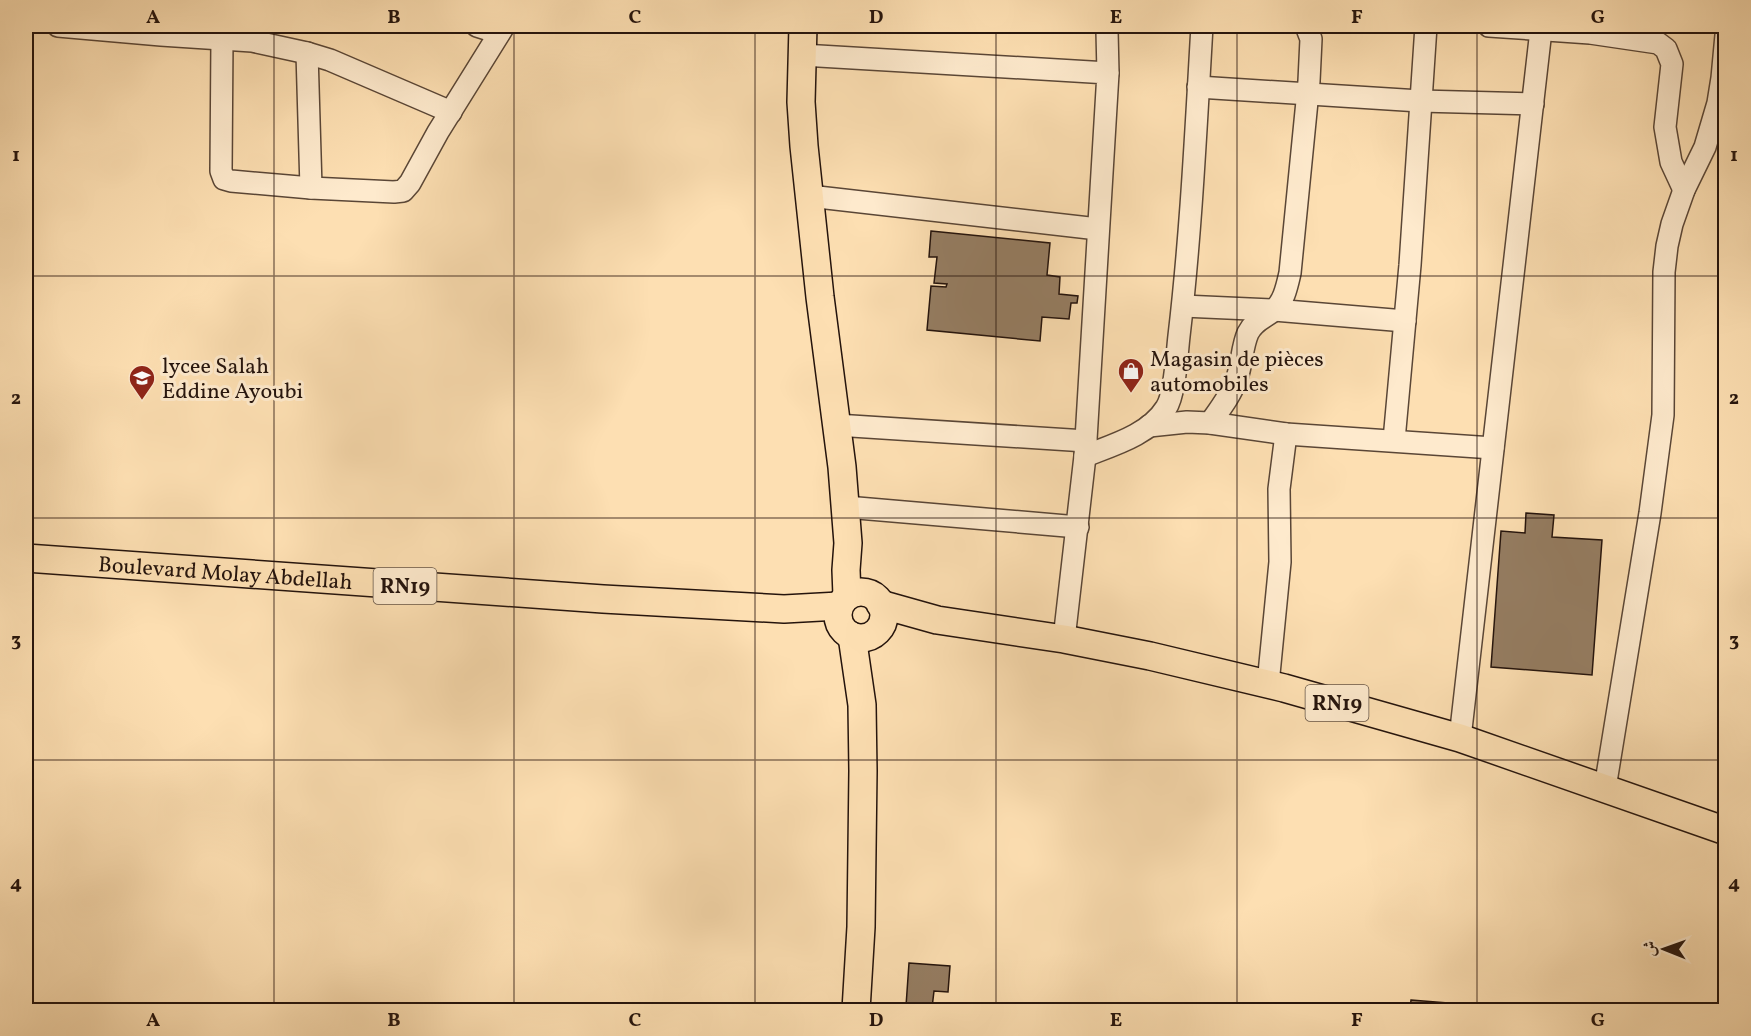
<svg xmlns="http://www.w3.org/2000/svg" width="1751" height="1036" font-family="Vollkorn,Amiri,serif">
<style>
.building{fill:#957d62;stroke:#24130c;stroke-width:1.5}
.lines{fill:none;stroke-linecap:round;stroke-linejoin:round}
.minor-casing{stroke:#5a4636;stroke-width:24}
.major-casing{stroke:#24130c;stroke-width:30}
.minor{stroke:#feeacd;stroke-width:21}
.major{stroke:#fddfb2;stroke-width:27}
.grid{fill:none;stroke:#24130c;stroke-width:1.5;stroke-opacity:0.55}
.labels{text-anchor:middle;stroke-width:6;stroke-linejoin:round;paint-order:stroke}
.shield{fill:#feeacd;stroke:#655446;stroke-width:1.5}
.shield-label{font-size:21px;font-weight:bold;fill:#24130c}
.poi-label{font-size:22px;fill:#24130c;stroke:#feeacd;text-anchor:start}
.street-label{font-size:22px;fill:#24130c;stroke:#feeacd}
.neatline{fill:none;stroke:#24130c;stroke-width:2}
.grid-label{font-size:20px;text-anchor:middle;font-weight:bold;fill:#24130c}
</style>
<rect width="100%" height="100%" fill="#fddfb2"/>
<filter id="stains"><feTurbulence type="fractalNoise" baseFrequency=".00333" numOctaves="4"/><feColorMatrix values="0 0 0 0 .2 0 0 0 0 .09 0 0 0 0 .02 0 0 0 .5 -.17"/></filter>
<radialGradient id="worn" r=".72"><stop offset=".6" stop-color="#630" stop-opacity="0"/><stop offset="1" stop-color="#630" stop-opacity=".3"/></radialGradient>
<g class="building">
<path d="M931,231L1050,243L1047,275L1060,277L1059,294L1078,296L1077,303H1071L1069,319L1042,317L1040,341L927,330L931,286L946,287L947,284L934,283L937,257H929Z"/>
<path d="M1526,513L1554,515L1552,537L1602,540L1592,675L1491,667L1501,531L1525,533Z"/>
<path d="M909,963L950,966L948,992L934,991L932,1008L906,1006Z"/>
<path d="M1411,1000L1536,1010H1410Z"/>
</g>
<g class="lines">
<g class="minor-casing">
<g id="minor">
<path d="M58,26L161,35L252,41L307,53L330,60L451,112"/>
<path d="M477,26L499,33"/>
<path d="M1489,26L1590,33L1658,43L1666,49L1672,64L1665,127L1671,162L1684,190"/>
<path d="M222,39L221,171L224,179L231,181L311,188L394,192L403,191L410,183L438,132L504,26"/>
<path d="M307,53L311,188"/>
<path d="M802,55L1108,73L1085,456L1064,639"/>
<path d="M1108,73L1107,31L1108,26"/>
<path d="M1198,87L1420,101L1533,104"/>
<path d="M809,196L1098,229"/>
<path d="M1183,306L1274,310L1405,321"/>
<path d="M1210,423C1220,409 1231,395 1237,378C1242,364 1242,346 1248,333C1254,321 1264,318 1273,311C1284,302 1287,286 1290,273L1309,81L1311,39L1306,26"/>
<path d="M836,425L1086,441"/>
<path d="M1149,426L1187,422L1210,423L1286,434L1493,448"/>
<path d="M1394,440L1410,265L1426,26"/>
<path d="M1085,456C1113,445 1149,435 1166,408C1175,395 1177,353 1179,336C1191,234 1196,128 1202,26"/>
<path d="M846,507L1078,527"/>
<path d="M1268,684L1280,562L1279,489L1286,434"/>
<path d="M1460,738L1541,30"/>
<path d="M1605,788L1650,513L1663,415L1664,272L1667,246L1672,224L1684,190L1705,147L1718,103L1722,78L1726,35"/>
</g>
</g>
<g class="major-casing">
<g id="major">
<path d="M803,26L801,102L804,146L820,297L842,467L848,543L846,570L847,596"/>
<path id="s1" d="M26,558L603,599L784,609L839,606"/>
<circle cx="861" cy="615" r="23"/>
<path d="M880,604L937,620L1064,639L1150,656L1284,688L1460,738L1726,831"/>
<path d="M852,636L862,705L863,771L861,927L856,1010"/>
</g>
</g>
<use href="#minor" class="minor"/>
<use href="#major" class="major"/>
</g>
<path class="grid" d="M274,26V1010M514,26V1010M755,26V1010M996,26V1010M1237,26V1010M1477,26V1010M26,276H1726M26,518H1726M26,760H1726"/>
<defs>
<g id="shop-pin" transform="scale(1.35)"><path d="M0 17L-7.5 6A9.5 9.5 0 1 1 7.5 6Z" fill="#8f2418" stroke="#feeacd"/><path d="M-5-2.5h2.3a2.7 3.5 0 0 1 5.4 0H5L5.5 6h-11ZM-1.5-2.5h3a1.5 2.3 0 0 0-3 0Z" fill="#fff"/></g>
<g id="school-pin" transform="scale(1.35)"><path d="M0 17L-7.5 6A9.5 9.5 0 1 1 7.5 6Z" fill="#8f2418" stroke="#feeacd"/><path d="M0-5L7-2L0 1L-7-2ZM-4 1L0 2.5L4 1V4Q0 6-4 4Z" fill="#fff"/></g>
</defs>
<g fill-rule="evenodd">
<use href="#shop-pin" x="1131" y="371"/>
<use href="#school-pin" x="142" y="378"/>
</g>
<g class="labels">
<g class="shield">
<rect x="373.5" y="568" width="63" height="36" rx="4.5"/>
<rect x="1305.5" y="685" width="63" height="36" rx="4.5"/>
</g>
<g class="shield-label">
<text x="405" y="593">RN19</text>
<text x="1337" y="710">RN19</text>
</g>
<g class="poi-label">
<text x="1150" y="366">Magasin de pièces<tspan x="1150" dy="25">automobiles</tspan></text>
<text x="162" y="373">lycee Salah<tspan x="162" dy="25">Eddine Ayoubi</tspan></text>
</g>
<g class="street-label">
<text dy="8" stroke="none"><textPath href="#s1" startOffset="200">Boulevard Molay Abdellah</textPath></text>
</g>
</g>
<rect width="1751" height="1036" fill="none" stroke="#fddfb2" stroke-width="66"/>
<g transform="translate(1664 949) rotate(271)" stroke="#feeacd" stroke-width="4.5" paint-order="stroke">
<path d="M0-4.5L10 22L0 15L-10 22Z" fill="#24130c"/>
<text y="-9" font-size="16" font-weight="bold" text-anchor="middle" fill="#24130c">ش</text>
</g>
<rect x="33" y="33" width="1685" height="970" class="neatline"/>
<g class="grid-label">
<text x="153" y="23">A</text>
<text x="394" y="23">B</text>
<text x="635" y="23">C</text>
<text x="876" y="23">D</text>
<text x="1116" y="23">E</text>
<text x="1357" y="23">F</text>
<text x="1598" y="23">G</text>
<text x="16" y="161">1</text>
<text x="1734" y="161">1</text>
<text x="16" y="404">2</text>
<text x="1734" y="404">2</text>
<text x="16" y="646">3</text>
<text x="1734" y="646">3</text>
<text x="16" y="889">4</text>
<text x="1734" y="889">4</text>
<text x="153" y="1026">A</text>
<text x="394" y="1026">B</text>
<text x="635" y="1026">C</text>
<text x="876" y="1026">D</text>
<text x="1116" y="1026">E</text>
<text x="1357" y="1026">F</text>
<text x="1598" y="1026">G</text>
</g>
<rect width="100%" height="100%" filter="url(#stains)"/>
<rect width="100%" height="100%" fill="url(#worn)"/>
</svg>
